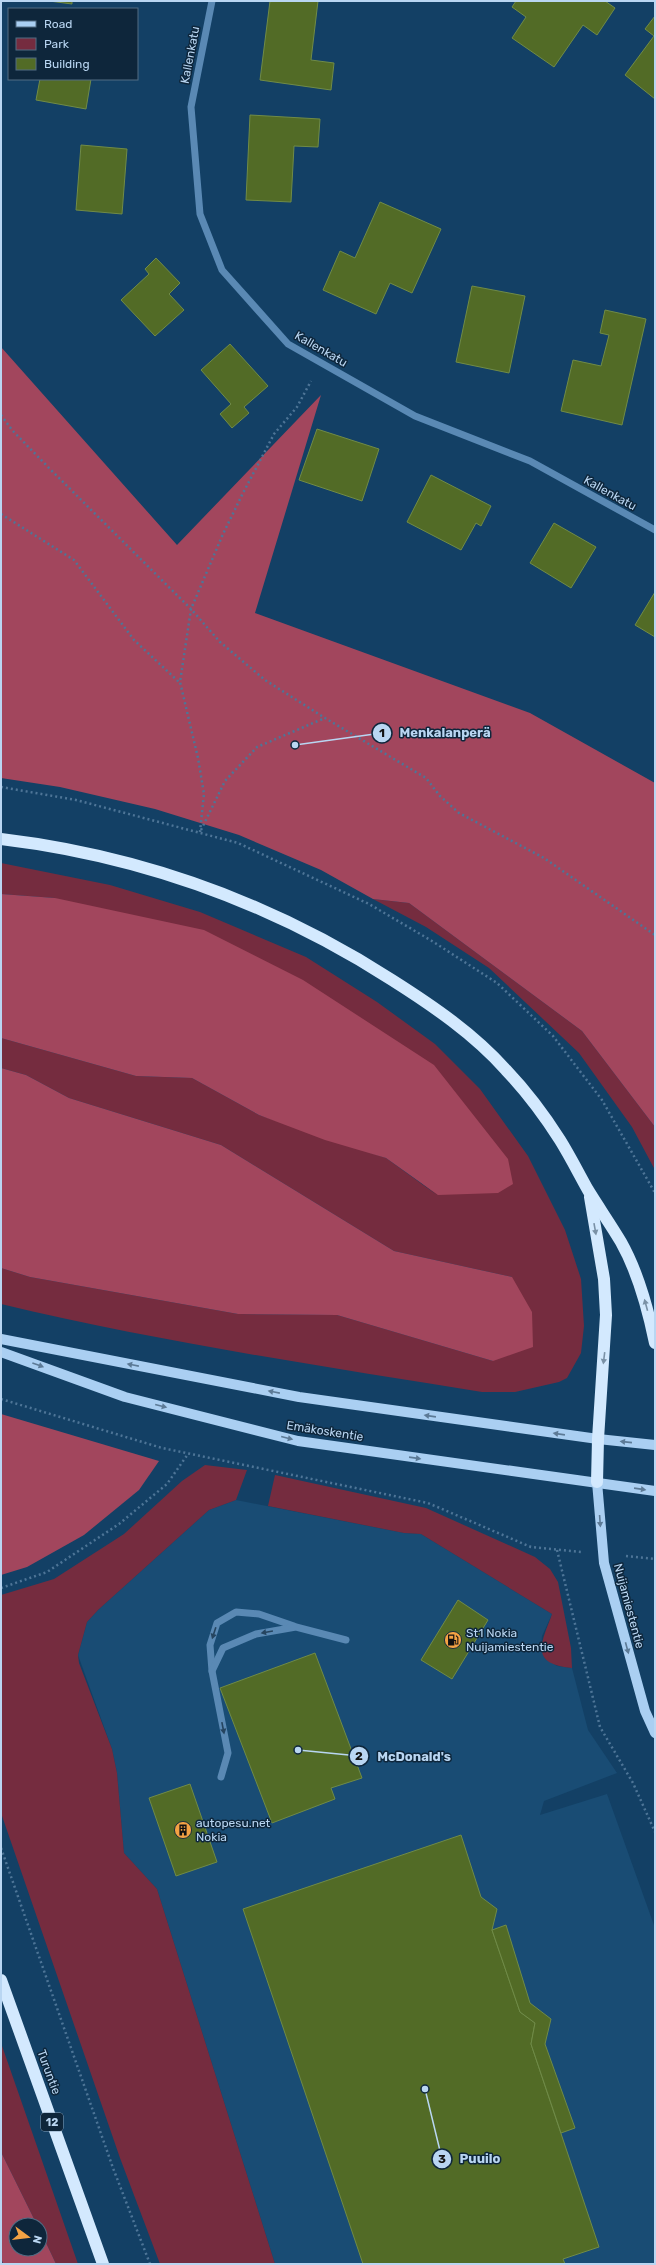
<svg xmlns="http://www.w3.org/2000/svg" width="656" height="2265" font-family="Rubik,sans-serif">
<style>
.built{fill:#194c74}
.green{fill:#752c3f}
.forest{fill:#a2465d}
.building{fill:#526b26;stroke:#708b47}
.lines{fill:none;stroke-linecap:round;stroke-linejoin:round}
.path{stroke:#4e7597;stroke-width:2.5;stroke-dasharray:2 3;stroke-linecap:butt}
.minor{stroke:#5a89b4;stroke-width:7}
.major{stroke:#aacff2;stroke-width:10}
.highway{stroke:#d3e9fe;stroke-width:12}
.oneway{fill:#7a91a6}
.oneway2{fill:#5c7a96}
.oneway3{fill:#25445f}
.labels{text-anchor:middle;stroke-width:3;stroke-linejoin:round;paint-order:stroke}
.shield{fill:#0e263b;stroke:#86a1bb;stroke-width:1}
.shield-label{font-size:11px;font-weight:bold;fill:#b9d6f2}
.street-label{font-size:12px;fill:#b9d6f2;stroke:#0e263b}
.poi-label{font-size:12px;fill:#b9d6f2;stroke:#0e263b;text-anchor:start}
.leader{fill:none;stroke:#b9d6f2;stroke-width:1.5}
.callout-dot{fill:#b9d6f2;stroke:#0e263b;stroke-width:1.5}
.mark-label{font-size:12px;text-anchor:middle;font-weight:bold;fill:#111}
.callout-label{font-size:13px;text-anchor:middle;font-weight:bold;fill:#b9d6f2;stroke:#0e263b;stroke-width:3;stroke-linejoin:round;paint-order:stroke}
</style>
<rect width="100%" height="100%" fill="#134065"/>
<path class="built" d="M236,1500L404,1533L421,1534L552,1614L542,1636L541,1647L545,1658L557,1666L572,1668L588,1730L617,1773L544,1801L540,1815L607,1794L655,1928V2264H275L157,1889L124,1853L117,1773L112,1749L78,1655L87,1622L98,1610L209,1510Z"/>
<g class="green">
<path d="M1,863L110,885L200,912L306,957L377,1002L435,1044L480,1089L528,1156L565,1230L581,1279L584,1326L581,1353L567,1378L559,1382L515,1392H482C321,1366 160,1342 1,1304V1268L30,1277L238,1314L337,1315L493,1361L512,1277L394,1251L221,1145L69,1098L26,1075L1,1068V1038L136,1076L192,1078L259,1115L386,1158L437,1195L55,898L1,894Z"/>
<path d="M373,899L409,903L582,1031L655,1127V1170L632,1127L579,1053L489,968L426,927Z"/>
<path d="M205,1465L247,1470L236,1500L209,1510L98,1610L87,1622L78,1655L79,1663L112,1749L117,1773L124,1853L157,1889L275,2264H160L120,2158L1,1813V1595L54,1579L124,1534L182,1481Z"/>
<path d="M275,1475L426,1508L535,1557L550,1569L558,1582L571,1648L572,1668C528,1664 542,1642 552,1614L421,1534L404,1533L268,1506Z"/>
<path d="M1,2043L78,2264H56L40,2230V2225H37L1,2152Z"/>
</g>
<g class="forest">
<path d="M1,347L177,545L321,395L255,613L530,713L655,783V1127L582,1031L409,903L373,899L321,870L239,835L155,809L60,787L1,778Z"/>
<path d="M1,894L55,898L204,930L303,980L434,1065L508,1159L513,1184L498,1193L438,1195L386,1158L325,1140L259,1115L192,1078L136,1076L1,1038Z"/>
<path d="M1,1068L26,1075L69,1098L221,1145L394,1251L512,1277L532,1312L533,1347L493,1361L337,1315L238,1314L30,1277L1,1268Z"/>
<path d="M1,1414L159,1461L139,1490L84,1535L27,1567L1,1575Z"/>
<path d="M1,2152L37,2225H16V2249H40V2230L56,2264H3L1,2257Z"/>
</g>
<g class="building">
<path d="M49,1H72V4Z"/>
<path d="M270,1H318L311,60L334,63L331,90L260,80Z"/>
<path d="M516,1H605L615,8L597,35L583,25L554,67L512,38L526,17L512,7Z"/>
<path d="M655,16V99L625,75L654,36L645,29Z"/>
<path d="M40,79H91L86,109L36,100Z"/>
<path d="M250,115L320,119L318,147L294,146L291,202L246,200Z"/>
<path d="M81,145L127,149L122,214L76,210Z"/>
<path d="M380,202L441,229L412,293L390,283L376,314L323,290L340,251L355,258Z"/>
<path d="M156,258L180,283L169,294L184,310L155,336L121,300L149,274L145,269Z"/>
<path d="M472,286L525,296L509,373L456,362Z"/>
<path d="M605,310L646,319L622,425L561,411L573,360L601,366L609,335L600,333Z"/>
<path d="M230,344L268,386L244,407L249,413L232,428L220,414L231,404L201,370Z"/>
<path d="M317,429L379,449L362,501L299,480Z"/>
<path d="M431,475L491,506L481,526L476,523L461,550L407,522Z"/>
<path d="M554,523L596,547L571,588L530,563Z"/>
<path d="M655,592V637L635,625Z"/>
<path d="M458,1600L488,1620L452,1679L421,1660Z"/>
<path d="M315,1653L362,1778L331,1788L335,1799L272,1823L220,1688Z"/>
<path d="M190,1784L217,1862L176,1876L149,1798Z"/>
<path d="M461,1835L481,1897L497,1909L492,1930L520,2012L535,2023L531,2044L599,2247L563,2259L565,2264H363L243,1909Z"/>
<path d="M506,1925L530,2003L551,2019L545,2044L575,2128L561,2133L531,2044L535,2023L520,2012L492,1930Z"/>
</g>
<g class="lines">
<g class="path">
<path d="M1,415L12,430L49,468L191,609L220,642L265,680L325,718L426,778L440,796L459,813L544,858L655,935"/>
<path d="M1,514L74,560L134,640L179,682"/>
<path d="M1,787L76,800L238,843L369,904L432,941L497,983L553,1036L602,1100L655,1193"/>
<path d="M201,830L225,781L257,747L325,718"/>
<path d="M200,832L204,794L198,758L180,682L191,609L223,534L243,493L274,434L297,407L311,381"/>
<path d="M1,1399L162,1448L428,1503L531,1547L581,1552"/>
<path d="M557,1550L600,1727L633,1783L655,1832"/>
<path d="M626,1556L655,1559"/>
<path d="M1,1588L47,1572L119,1524L167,1484L188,1454"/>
<path d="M1,1848L113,2168L150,2264"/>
</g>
<g class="minor">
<path d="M212,1L191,107L200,214L222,270L288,344L415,416L530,461L655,530"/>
<path d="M212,1671L210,1645L217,1623L236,1612L259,1614L294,1626"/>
<path d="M221,1777L228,1753L212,1671L223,1648L256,1634L296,1627L346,1640"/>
</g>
<g class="major">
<path d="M1,1339L299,1397L598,1439L655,1445"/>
<path d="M1,1352L125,1397L298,1441L655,1491"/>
<path d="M597,1482L604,1563L645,1711L655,1733"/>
</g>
<g class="highway">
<path d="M1,839C143,856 272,903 392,980C433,1006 474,1034 506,1070C524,1089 546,1118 560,1140C570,1156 579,1174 588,1190C599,1208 611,1225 621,1242C638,1272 648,1309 655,1343"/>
<path d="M590,1197L604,1279L606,1315L598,1439L597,1482"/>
<path d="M1,1980L103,2264"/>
</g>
</g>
<defs><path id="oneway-solid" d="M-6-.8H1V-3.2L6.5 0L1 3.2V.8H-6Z"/></defs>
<g class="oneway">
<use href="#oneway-solid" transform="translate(595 1229) rotate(80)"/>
<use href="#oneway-solid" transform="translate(646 1305) rotate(-105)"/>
<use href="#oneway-solid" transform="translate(604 1358) rotate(97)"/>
</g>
<g class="oneway2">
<use href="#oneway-solid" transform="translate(38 1365) rotate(20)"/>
<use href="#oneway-solid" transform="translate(133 1365) rotate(-169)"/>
<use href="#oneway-solid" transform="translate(274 1392) rotate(-169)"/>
<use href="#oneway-solid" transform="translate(161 1406) rotate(14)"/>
<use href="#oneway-solid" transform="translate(430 1416) rotate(-172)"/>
<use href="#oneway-solid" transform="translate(559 1434) rotate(-172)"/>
<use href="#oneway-solid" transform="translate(287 1438) rotate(14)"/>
<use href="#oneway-solid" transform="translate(626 1442) rotate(-174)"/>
<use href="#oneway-solid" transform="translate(415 1458) rotate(8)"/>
<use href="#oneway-solid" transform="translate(640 1489) rotate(8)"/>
<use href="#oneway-solid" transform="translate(600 1521) rotate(86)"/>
<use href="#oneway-solid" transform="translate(627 1648) rotate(75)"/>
</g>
<g class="oneway3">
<use href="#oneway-solid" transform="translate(267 1632) rotate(170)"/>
<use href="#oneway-solid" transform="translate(214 1633) rotate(108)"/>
<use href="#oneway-solid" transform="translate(223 1728) rotate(79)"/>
</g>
<defs>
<g id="fuel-disc" transform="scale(0.9)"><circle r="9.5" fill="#f4a344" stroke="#0e263b"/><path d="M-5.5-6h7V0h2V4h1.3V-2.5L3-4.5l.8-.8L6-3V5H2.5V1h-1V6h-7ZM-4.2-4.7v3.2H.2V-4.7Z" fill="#111"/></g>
<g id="building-disc" transform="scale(0.9)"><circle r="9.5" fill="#f4a344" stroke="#0e263b"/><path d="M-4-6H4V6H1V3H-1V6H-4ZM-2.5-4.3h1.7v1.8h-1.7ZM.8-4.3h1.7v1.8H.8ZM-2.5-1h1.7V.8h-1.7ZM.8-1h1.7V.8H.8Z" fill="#111"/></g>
</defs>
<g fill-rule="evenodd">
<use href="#fuel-disc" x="453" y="1640"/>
<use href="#building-disc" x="183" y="1830"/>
</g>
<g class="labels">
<rect class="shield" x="41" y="2113" width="22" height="18" rx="3"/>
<g class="shield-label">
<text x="52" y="2126">12</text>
</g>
<g class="street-label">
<text transform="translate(190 55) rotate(-79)" y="4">Kallenkatu</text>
<text transform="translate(321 349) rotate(30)" y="4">Kallenkatu</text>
<text transform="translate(610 493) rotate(29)" y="4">Kallenkatu</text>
<text transform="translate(325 1431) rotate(9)" y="4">Emäkoskentie</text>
<text transform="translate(629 1606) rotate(75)" y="4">Nuijamiestentie</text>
<text transform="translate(49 2072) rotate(70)" y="4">Turuntie</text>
</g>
<g class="poi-label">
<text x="466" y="1637">St1 Nokia<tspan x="466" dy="14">Nuijamiestentie</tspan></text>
<text x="196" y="1827">autopesu.net<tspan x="196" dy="14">Nokia</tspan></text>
</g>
</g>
<path class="leader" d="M295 745L382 733M298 1750L359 1756M425 2089L442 2159"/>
<g class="callout-dot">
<circle cx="295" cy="745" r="4"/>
<circle cx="298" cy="1750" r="4"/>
<circle cx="425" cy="2089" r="4"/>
<circle cx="382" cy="733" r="10"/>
<circle cx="359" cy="1756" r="10"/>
<circle cx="442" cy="2159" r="10"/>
</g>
<g class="mark-label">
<text x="382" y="737">1</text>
<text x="359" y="1760">2</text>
<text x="442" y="2163">3</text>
</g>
<g class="callout-label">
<text x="445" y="737">Menkalanperä</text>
<text x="414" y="1761">McDonald's</text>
<text x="480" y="2163">Puuilo</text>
</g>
<rect width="656" height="2265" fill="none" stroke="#b9d6f2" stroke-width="4"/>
<rect x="8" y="8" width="130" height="72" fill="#0e263b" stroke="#526c84"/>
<rect x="16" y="21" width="20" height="6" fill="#aacff2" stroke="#526c84"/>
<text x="44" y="28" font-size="12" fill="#b9d6f2">Road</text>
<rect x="16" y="38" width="20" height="12" fill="#752c3f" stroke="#526c84"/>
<text x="44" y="48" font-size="12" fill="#b9d6f2">Park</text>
<rect x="16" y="58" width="20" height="12" fill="#526b26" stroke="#526c84"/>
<text x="44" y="68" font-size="12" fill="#b9d6f2">Building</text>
<g transform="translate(28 2237) rotate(105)"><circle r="19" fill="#0e263b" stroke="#526c84"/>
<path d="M0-3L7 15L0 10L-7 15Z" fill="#f4a344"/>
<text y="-6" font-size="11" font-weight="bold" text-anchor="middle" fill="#b9d6f2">N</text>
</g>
</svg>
